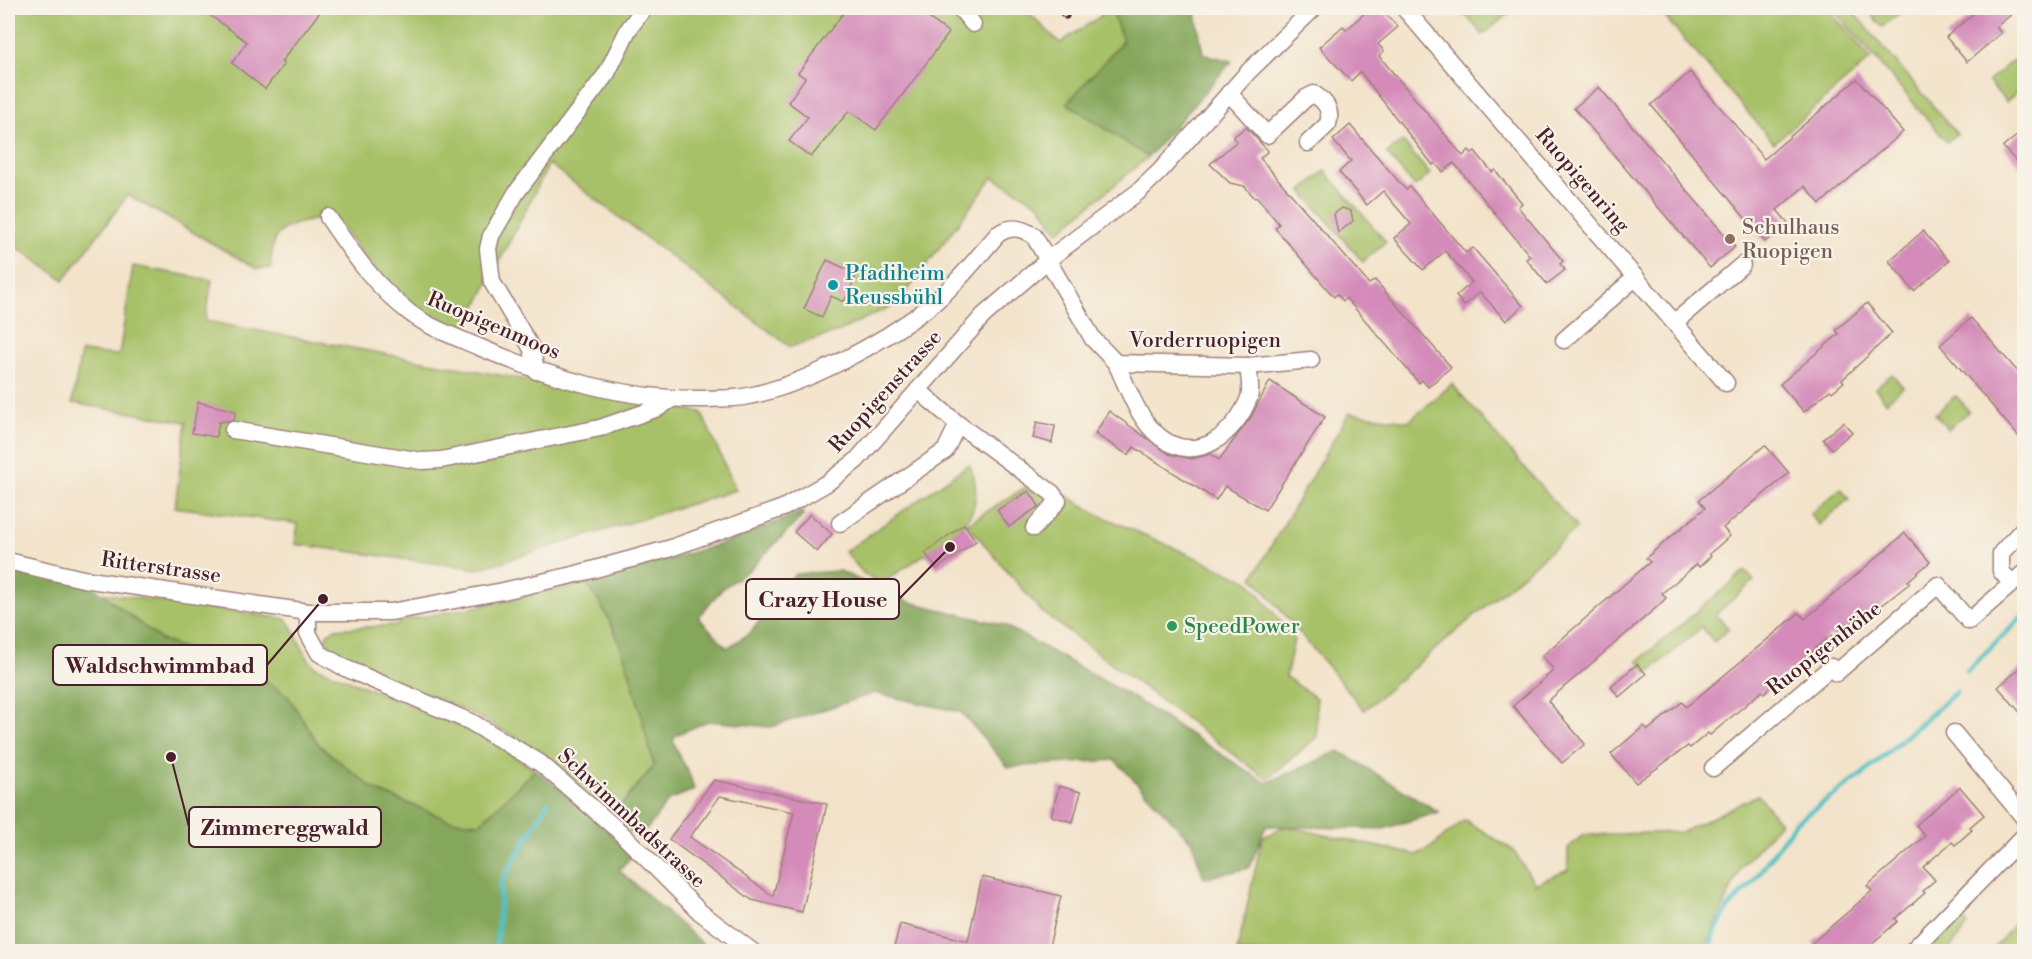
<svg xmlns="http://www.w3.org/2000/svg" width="2032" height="959" font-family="'Libre Bodoni',serif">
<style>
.green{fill:#a7c168;stroke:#78704a;stroke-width:1.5}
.forest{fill:#85a75c;stroke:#686344;stroke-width:1.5}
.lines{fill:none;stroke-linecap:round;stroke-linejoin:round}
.stream{stroke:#51c0c6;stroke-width:5}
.building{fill:#d48bb9;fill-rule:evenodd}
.minor-casing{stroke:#9e817a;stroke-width:19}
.minor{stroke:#fff;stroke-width:16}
.rail-casing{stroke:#4a1f2b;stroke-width:7}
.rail{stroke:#f7f3e8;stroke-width:4.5;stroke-dasharray:14;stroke-linecap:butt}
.education-dot{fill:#8d6e63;stroke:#f7f3e8;stroke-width:2}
.culture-dot{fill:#0f9aa8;stroke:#f7f3e8;stroke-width:2}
.leisure-dot{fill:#2e9e5b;stroke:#f7f3e8;stroke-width:2}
.labels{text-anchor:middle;stroke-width:4.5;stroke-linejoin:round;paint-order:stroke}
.street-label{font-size:21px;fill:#4a1f2b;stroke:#f7f3e8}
.education-label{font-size:21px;fill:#785e54;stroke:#f7f3e8;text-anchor:start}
.culture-label{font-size:21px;fill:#0d838f;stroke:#f7f3e8;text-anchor:start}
.leisure-label{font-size:21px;fill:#27864d;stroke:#f7f3e8;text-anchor:start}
.leader{fill:none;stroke:#4a1f2b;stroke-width:2}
.callout-dot{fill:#4a1f2b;stroke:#f7f3e8;stroke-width:2}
.callout{fill:#f7f3e8;stroke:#4a1f2b;stroke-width:2}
.callout-label{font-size:22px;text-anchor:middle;font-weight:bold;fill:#4a1f2b}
</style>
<rect width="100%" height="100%" fill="#f7f3e8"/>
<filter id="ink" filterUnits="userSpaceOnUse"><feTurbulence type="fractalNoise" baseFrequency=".0167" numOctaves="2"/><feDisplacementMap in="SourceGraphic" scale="12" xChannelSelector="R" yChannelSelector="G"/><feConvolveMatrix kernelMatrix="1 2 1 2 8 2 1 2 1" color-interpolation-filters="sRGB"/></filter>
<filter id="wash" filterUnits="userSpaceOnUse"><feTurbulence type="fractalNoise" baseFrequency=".008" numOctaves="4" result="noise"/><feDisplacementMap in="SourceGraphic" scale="24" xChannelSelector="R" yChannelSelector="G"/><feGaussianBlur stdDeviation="1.35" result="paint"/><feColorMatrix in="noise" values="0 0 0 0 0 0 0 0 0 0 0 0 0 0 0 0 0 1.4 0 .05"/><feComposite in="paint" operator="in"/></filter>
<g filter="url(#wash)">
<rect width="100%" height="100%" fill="#f3e3ca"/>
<g class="green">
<path d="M8,8H1024L1060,43L1102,15L1096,8H1111L1123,40L1068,103L1148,157L1058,232L1039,204L993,177L898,303L835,333L790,347L549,164L462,335L442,326L389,287L331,214C295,229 269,217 271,268L257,269L128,195L64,280L8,241Z"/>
<path d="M1459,8H1515L1483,35Z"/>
<path d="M1657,8H1827L1871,59L1774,143Z"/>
<path d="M1832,8H1850L1957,134L1947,142Z"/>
<path d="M1866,8H1906L1882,27Z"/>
<path d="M2013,60L2024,74V86L2006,102L1988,81Z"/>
<path d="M1402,141L1430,174L1415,187L1387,154Z"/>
<path d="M1325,171L1386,242L1363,262L1302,191Z"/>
<path d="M133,266L212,280L205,321L701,412L736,490L478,569L295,544L298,524L175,507L186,422L72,403L81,352L119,355Z"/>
<path d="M1892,374L1903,387L1886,402L1875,388Z"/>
<path d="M1452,384L1577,528L1364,710L1253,577L1349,413L1409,421Z"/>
<path d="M1956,396L1969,411L1948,429L1935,414Z"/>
<path d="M969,464C978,481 979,509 964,524C941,546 907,565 881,584L864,574L845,552Z"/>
<path d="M1039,479L1097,514L1249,581L1294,639L1286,677L1316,698L1317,737L1267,779L1042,612L967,524Z"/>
<path d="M1841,488L1849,499L1819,525L1810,514Z"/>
<path d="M1745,571L1754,581L1716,614L1729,629L1714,642L1702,627L1648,673L1638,661Z"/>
<path d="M586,583C627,636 637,702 654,766L613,815C579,784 544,753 504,731C450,701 390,680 332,656L335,652L325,640L327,634L334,629L399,625V621L491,604Z"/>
<path d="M102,593L286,619C299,633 300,652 314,666L444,719L493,742L535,770L480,824L449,820L375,790L319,745L287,696L260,677L161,640Z"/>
<path d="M1758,795L1780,823L1741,867L1704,951L1237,952L1262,838L1285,826L1416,855L1430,848L1465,820L1513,850L1535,884L1568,870V848L1583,835L1682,832Z"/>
<path d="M1955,912L1968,925L1948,951L1916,952Z"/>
<path d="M2024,912V951H1992Z"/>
</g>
<g class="forest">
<path d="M1111,8H1195L1203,54L1232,61L1148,157L1067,103L1123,41Z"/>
<path d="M802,512L804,515L749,570L723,588L698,617L727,648L751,632L795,574L839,571L909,602L1004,625L1125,693L1266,783L1339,751L1439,812L1383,829L1266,826L1249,868L1204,878L1192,842L1115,760L1008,767L961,712L874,693L771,727L708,721L676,735L673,741C679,761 690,768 694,790L669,800L648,828L638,834H633L613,815L654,766C637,702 627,636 586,583L727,542Z"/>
<path d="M8,561L83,579L161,640L260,677L288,696L319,745L375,790L449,820L480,823L535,770L586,810L632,856L619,870L710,951L8,952Z"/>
</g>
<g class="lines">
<g class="stream">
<path d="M1967,671L2024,615"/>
<path d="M496,952L501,882L548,803"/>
<path d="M1711,952L1712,937L1728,908L1753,882L1795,823L1863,774L1956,692"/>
</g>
</g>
<g id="blocks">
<g class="building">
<path d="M200,8H323L281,62L284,64L265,89L232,63L247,42Z"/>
<path d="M847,8H915L949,33L876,130L849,111L811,157L789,141L808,117L788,102L805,78L798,73Z"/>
<path d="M1370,8H1380L1398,27L1378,44L1384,51L1379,56L1463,156L1469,150L1472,153L1475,151L1492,172L1495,170L1522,203L1518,207L1563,261L1560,264L1565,270L1547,284L1526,259L1530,256L1454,163L1443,172L1435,163L1433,165L1360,72L1351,81L1319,47L1343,26L1346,30Z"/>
<path d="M1980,8H2019L1996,27L2001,33L1967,62L1946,37Z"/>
<path d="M1690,72L1764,159L1857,79L1903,132L1820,204L1805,186L1777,210L1788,223L1765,242L1651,105Z"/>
<path d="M1599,87L1735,247L1710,268L1574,108Z"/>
<path d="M1350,125L1406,190L1410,187L1466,253L1473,248L1523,306L1506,321L1480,292L1464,306L1456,296L1472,282L1445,251L1423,270L1394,238L1411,224L1383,191L1367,205L1339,172L1351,161L1333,140Z"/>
<path d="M1246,127L1268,151L1260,158L1278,179L1369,284L1375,280L1451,367L1428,387L1422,380L1419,383L1346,298L1343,301L1337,294L1334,297L1275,228L1279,224L1257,197L1255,198L1244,186L1230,183L1210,164L1237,141L1233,137Z"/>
<path d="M2025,129V171L2003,147Z"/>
<path d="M1342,208L1351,211L1353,221L1338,233L1334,214Z"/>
<path d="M1923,231L1949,261L1914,291L1889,261Z"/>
<path d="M827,260L857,274L844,302L831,296L822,317L804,309Z"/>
<path d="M1867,303L1892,333L1842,380L1844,382L1832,392L1830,390L1804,412L1780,384L1839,334L1836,330Z"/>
<path d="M1971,318L2025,380V444L1940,345Z"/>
<path d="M1270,381L1325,417L1265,510L1225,486L1216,500L1134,447L1128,455L1095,434L1109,411L1169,454L1192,459L1210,454L1219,460L1251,417Z"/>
<path d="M198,402L236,411L234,420L219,422L216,437L192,433Z"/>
<path d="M1037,422L1055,426L1052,443L1033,438Z"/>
<path d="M1843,422L1852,432L1832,449L1823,439Z"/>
<path d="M1765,445L1789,473L1723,528L1730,536L1709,554L1711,556L1699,567L1697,564L1662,593L1666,598L1657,607L1548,701L1585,744L1562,763L1513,706L1554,670L1542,656L1650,562L1646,558L1705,508L1699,500Z"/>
<path d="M1029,491L1039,506L1009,527L997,510Z"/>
<path d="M810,514L832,534L817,552L794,532Z"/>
<path d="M964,524L976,541L937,569L925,553Z"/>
<path d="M1905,533L1930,562L1908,581L1910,583L1836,642L1831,635L1802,661L1804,663L1792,673L1790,671L1764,693L1762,691L1710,735L1708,733L1690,748L1688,746L1636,783L1611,754L1644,726L1648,730L1682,702L1686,707L1799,613L1805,619Z"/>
<path d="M1637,664L1646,674L1619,697L1611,687Z"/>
<path d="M2025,664V718L1998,687Z"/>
<path d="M714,780L827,804L802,912L752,900L669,839ZM720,796L794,812L773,896L690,837Z"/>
<path d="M1059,786L1081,792L1073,822L1051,816Z"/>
<path d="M1960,787L1984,815L1970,827L1972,830L1955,845L1952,842L1923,867L1935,880L1923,891L1925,893L1895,919L1898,921L1863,951H1819L1812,943L1872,891L1867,886L1925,836L1916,825Z"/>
<path d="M982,877L1061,896L1048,951H893L900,924L968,941Z"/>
</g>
</g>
</g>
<g filter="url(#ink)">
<use href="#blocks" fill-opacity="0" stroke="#9e817a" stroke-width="1.5"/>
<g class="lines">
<g class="minor-casing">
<g id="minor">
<path d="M960,8L973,24"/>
<path d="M1404,8L1726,383"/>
<path d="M1229,93L1267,135L1306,98L1314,94C1326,102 1332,110 1328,124L1308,143"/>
<path d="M328,217C352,253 375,286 410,313C430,328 456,337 479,347C551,378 627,401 707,399C718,398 731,399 743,397C802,387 882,343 929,307C955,286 976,259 998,234C1011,225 1022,228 1034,236L1093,339L1116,363L1248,366L1311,360"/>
<path d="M1675,322L1742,265"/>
<path d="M1564,340L1636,277"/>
<path d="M1116,363C1128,388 1138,420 1160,437C1197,466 1235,434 1249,398C1252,389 1249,376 1248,366"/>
<path d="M536,371L532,349L492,282L488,249L491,236L516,193L607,73L628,30L644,8"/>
<path d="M958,424L1052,493L1058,501L1034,528"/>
<path d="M233,430L422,461L441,460L600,428L658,408L673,398"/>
<path d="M840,523L945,451L958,424L918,390"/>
<path d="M8,561L83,579L308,612H391L503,591L577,574L668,549L783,508L827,483L856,461L983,316L1049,259L1138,192L1160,171L1249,71L1314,8"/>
<path d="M2012,584L2001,571V553L2024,528"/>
<path d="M308,612V633L319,653L345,668L471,722L540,763L619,831L700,912L753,952"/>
<path d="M1954,733L2024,818"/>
<path d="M1713,768L1831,667L1836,673L1938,585L1969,621L2024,573"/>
<path d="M1911,952L2024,836"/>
</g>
</g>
<use href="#minor" class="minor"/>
<g class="rail-casing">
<path id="rail" d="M1058,8L1066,16"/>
</g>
<use href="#rail" class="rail"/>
</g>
</g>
<circle class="education-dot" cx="1730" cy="239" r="6"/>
<circle class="culture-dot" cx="833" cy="285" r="6"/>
<circle class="leisure-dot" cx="1172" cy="626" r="6"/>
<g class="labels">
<g class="street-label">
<text transform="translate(1583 180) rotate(49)" y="7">Ruopigenring</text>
<text transform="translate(494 325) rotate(23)" y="7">Ruopigenmoos</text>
<text x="1205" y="347">Vorderruopigen</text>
<text transform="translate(885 391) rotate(-48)" y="7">Ruopigenstrasse</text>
<text transform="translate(161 567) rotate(8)" y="7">Ritterstrasse</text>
<text transform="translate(1824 648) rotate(-38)" y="7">Ruopigenhöhe</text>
<text transform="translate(632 818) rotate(43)" y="7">Schwimmbadstrasse</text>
</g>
<g class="education-label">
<text x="1742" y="234">Schulhaus<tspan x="1742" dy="24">Ruopigen</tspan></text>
</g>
<g class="culture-label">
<text x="845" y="280">Pfadiheim<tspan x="845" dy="24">Reussbühl</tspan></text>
</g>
<g class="leisure-label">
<text x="1184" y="633">SpeedPower</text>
</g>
</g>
<path class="leader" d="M950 547L899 599M323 599L267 665M171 757L189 827"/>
<g class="callout-dot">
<circle cx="950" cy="547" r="6"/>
<circle cx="323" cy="599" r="6"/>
<circle cx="171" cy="757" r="6"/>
</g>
<g class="callout">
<rect x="746" y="579" width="153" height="40" rx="6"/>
<rect x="53" y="645" width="214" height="40" rx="6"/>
<rect x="189" y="807" width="192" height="40" rx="6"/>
</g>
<g class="callout-label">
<text x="823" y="607">Crazy House</text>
<text x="160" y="673">Waldschwimmbad</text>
<text x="285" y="835">Zimmereggwald</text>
</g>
<rect width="2032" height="959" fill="none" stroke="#f7f3e8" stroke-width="30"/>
</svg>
